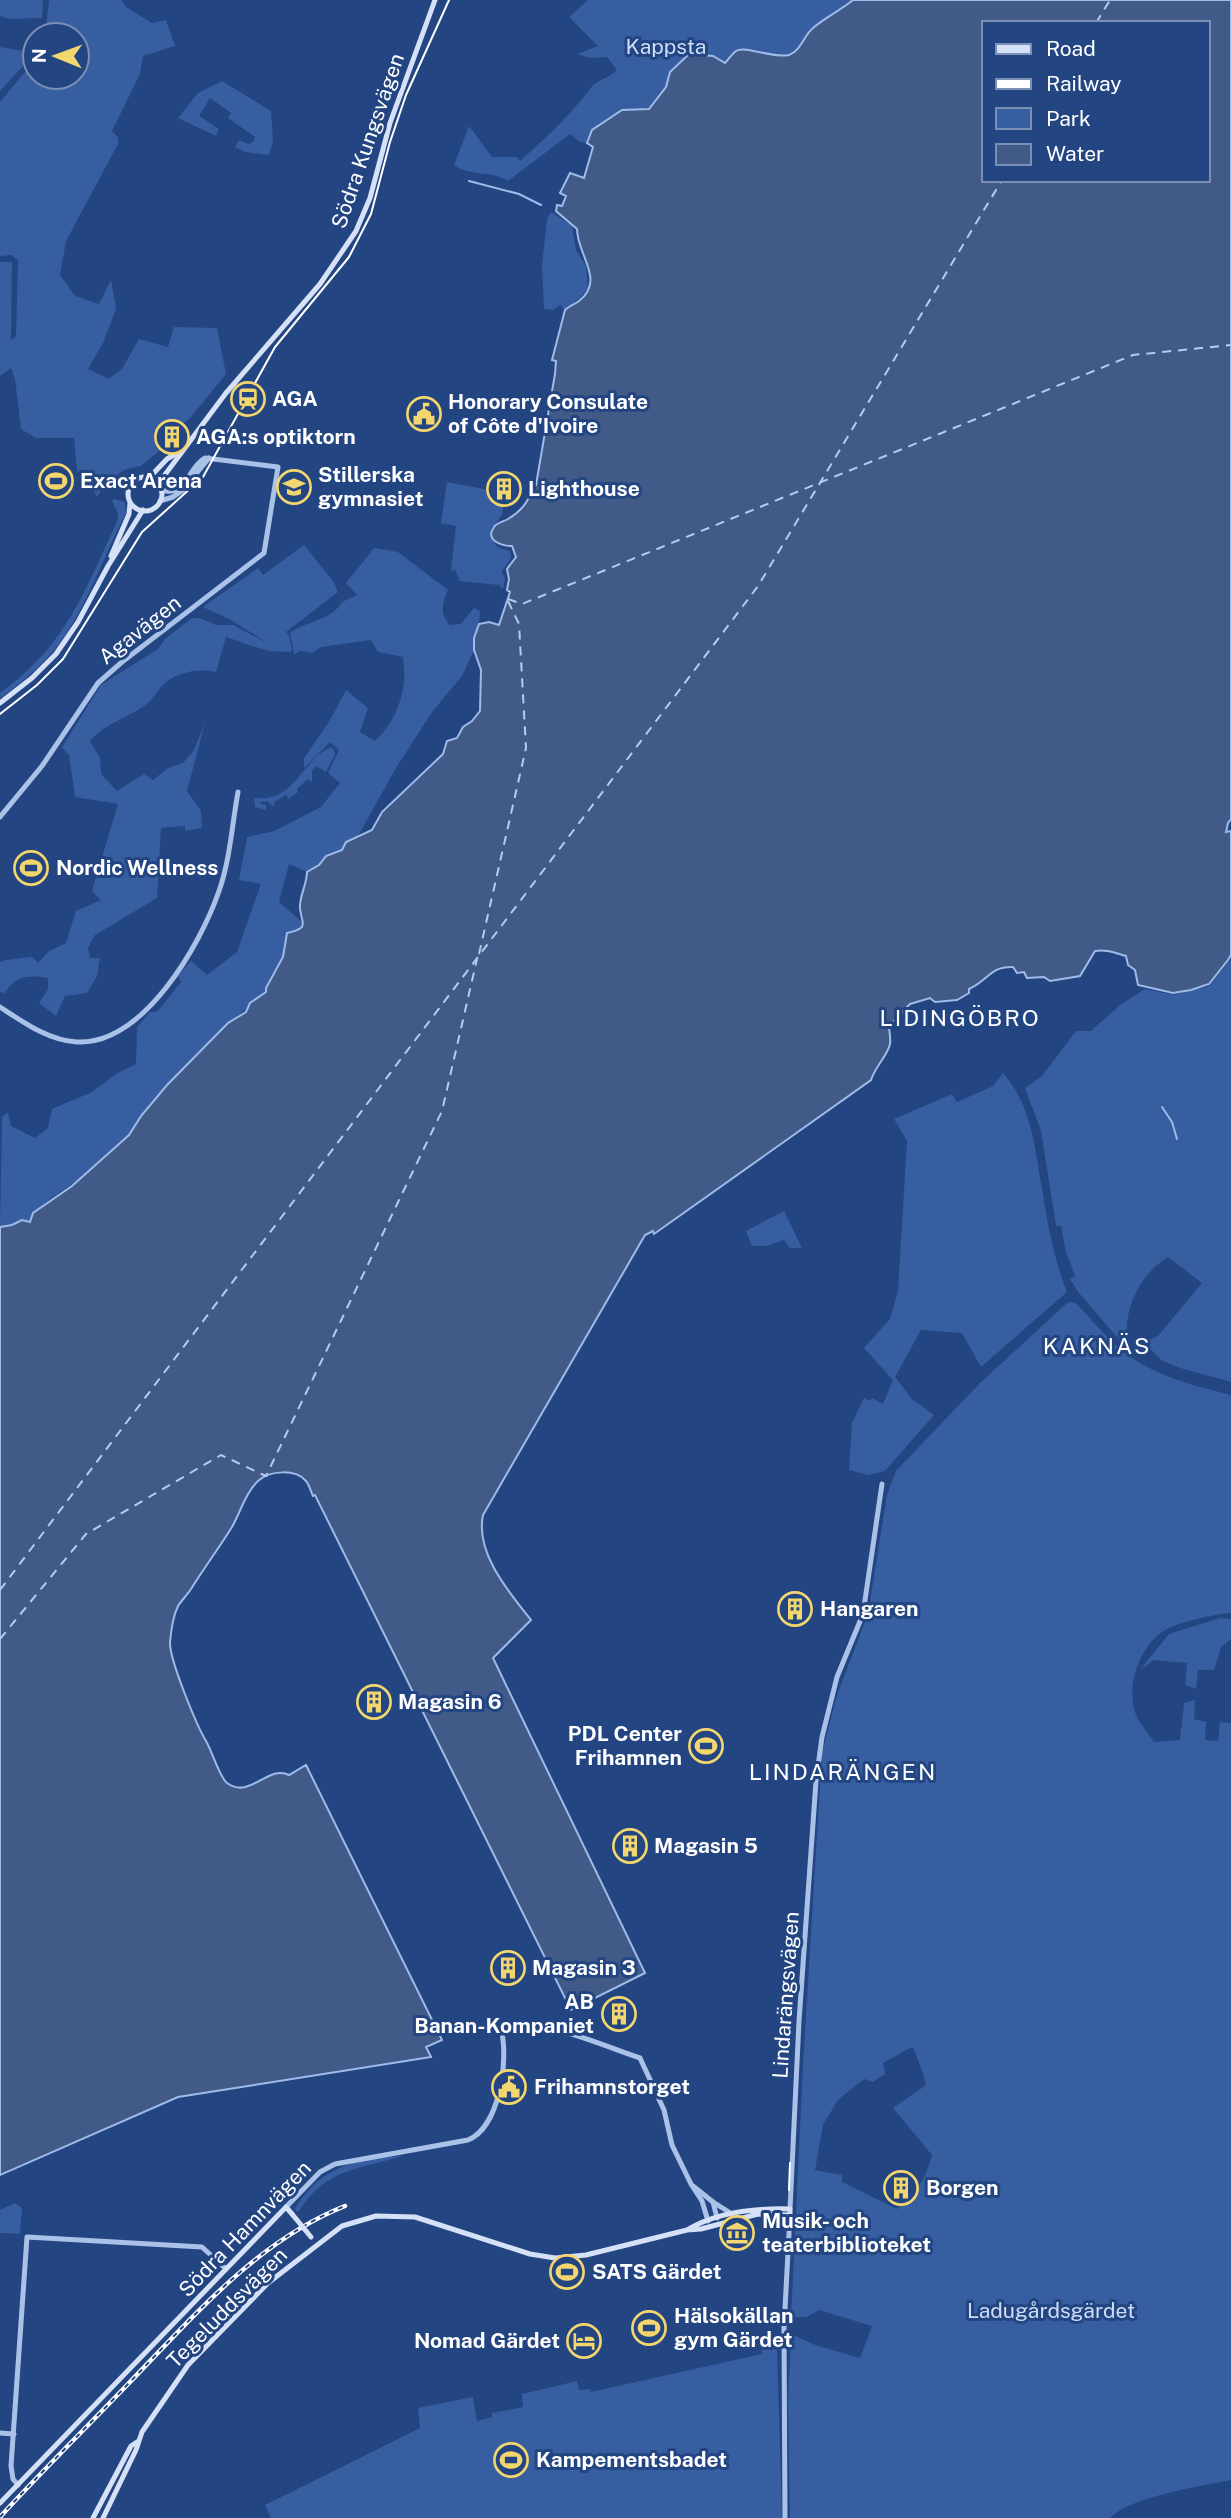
<svg xmlns="http://www.w3.org/2000/svg" width="1231" height="2518" font-family="'Public Sans',sans-serif">
<style>
.green{fill:#375ea0;fill-rule:evenodd}
.water{fill:#415a87;stroke:#9fbbe9;stroke-width:2;fill-rule:evenodd}
.lines{fill:none;stroke-linecap:round;stroke-linejoin:round}
.stream{stroke:#9fbbe9;stroke-width:2}
.ferry{stroke:#b6ccef;stroke-width:2;stroke-dasharray:9 7;stroke-linecap:butt}
.tertiary{stroke:#abc2e8;stroke-width:5}
.secondary{stroke:#d5e1f6;stroke-width:5}
.tram{stroke:#fff;stroke-width:2}
.rail-casing{stroke:#fff;stroke-width:4.5}
.rail{stroke:#234582;stroke-width:2;stroke-dasharray:5;stroke-linecap:butt}
.secondary-bridge{stroke:#d5e1f6;stroke-width:5}
.labels{text-anchor:middle;stroke-width:6;stroke-linejoin:round;paint-order:stroke}
.park-label{font-size:21px;fill:#cfddf6;stroke:#234582}
.street-label{font-size:21px;fill:#fff;stroke:#234582}
.poi-label{font-size:21px;font-weight:bold;fill:#fff;stroke:#234582;text-anchor:start}
.neighbourhood-label{font-size:23px;letter-spacing:2px;fill:#fff;stroke:#234582}
</style>
<rect width="100%" height="100%" fill="#234582"/>
<g class="green">
<path d="M0,0H43L42,18L10,19L0,16Z"/>
<path d="M49,0H121L126,7L152,23L166,20L175,46L143,56L140,74L112,131L118,138V144L66,241L60,275L75,296L99,304L111,280L116,309L103,343L88,369L109,379L122,369L139,339L168,347L174,327L217,328L226,374L191,417L176,430L166,423L158,432L164,447L141,466L126,469L107,481L97,497L85,476L77,471L74,438H36L21,429L15,379L11,368L0,376V262H12L11,340L16,336L18,260L11,255L0,256V102L35,60V77H77V35H45Z"/>
<path d="M588,0H867L787,70L660,105L653,102L649,109C643,110 637,109 632,110C616,114 588,125 587,143L580,142L570,134L508,181C491,170 471,177 454,165L469,126L492,157H517L520,161C546,138 570,115 590,89C596,80 609,78 617,70L607,57L590,58L577,54L598,46L569,17Z"/>
<path d="M0,47L35,53L0,91Z"/>
<path d="M222,81L271,111L273,141L269,155L245,152L235,147L239,140L248,144L253,142L255,137L228,118L231,113L210,98L199,116L219,129L216,136L178,118L198,93Z"/>
<path d="M551,212L572,226L576,250L586,266L588,288L580,298L564,309L560,305L553,310L544,309L542,265L547,219Z"/>
<path d="M447,482L489,490V497L504,502L502,515L491,529C495,546 493,547 510,551C514,561 505,563 502,572L505,579L503,589L499,585L460,581L455,570L451,571L456,526L441,523Z"/>
<path d="M114,499L125,502L126,513C103,557 87,608 56,648C41,667 20,684 0,698V693C66,646 84,592 117,522L118,513L112,501Z"/>
<path d="M304,545L333,581L338,592L286,632L289,635L292,651C269,655 248,644 226,637L216,672C199,668 177,672 164,684C156,692 152,702 141,708C124,719 103,725 90,741L100,758L101,774L117,791L144,774L153,780L168,768L183,763L194,750L205,723L187,791L201,811L202,828L185,831V826L161,828L157,898L95,935L88,948L90,958H100L97,976L87,993L65,996L56,1016L39,1003L48,989V978C29,975 16,975 5,993L0,992V962L5,960L32,957L38,963L49,951L66,943L76,911L101,900L92,891L118,804L75,797L69,755L62,747L101,685L158,649L165,639L192,618H200L216,625H233L269,644L231,620L203,607L258,568L263,575Z"/>
<path d="M374,548L398,552L448,590C442,604 439,613 450,625L461,624L474,608L480,611L479,624L474,638V650L462,676L432,712L396,768L358,836L352,839L342,850L326,856L319,865L307,872L289,864L279,902L303,923L298,930L287,933L283,958L266,988V992C231,1020 198,1053 165,1087C151,1101 142,1118 130,1134C118,1149 100,1162 86,1174C68,1189 39,1201 30,1222L0,1227L2,1117L8,1112L11,1126L35,1138L48,1128L52,1109L92,1092L116,1074L136,1064L137,1027L150,1012H157L181,982L178,976L191,961L207,975L237,952L261,884L239,880L247,837L274,831L321,807L340,783L328,773L339,750L330,742L304,768V758L329,722L346,690L368,708L360,732L375,741C398,719 408,688 403,657L378,652L371,640L321,647L312,653L301,651L294,654L290,633C306,621 332,620 342,602L357,595L346,583Z"/>
<path d="M332,747L335,754L326,772L316,766L312,771V780L311,782L308,779L297,789L298,792L289,799L286,795L274,802V807L267,801L258,803L266,805V810L255,807L254,798C259,798 265,799 271,797C298,791 307,755 332,747Z"/>
<path d="M1231,959V1382L1180,1368L1161,1360L1144,1342L1158,1336L1202,1283L1168,1257C1147,1270 1133,1291 1128,1316C1126,1327 1128,1333 1122,1343L1079,1293L1070,1279L1075,1276L1066,1252L1061,1226H1056L1041,1131L1025,1088L1042,1076L1076,1031H1091L1120,1005L1145,989L1174,995L1209,986Z"/>
<path d="M1003,1073C1031,1106 1034,1142 1041,1183C1047,1220 1053,1257 1067,1292L981,1367L962,1333L921,1330L895,1377L912,1399L934,1415L885,1471L868,1475L849,1470L852,1423L864,1398L870,1401L872,1398L883,1404L893,1380L864,1348L890,1319L898,1291L907,1141L894,1119L952,1094L957,1102L993,1086Z"/>
<path d="M784,1211L802,1248H790L784,1240L767,1246H752L746,1231Z"/>
<path d="M1072,1302L1077,1304C1093,1321 1109,1341 1128,1355C1158,1377 1195,1386 1231,1395V1613C1214,1614 1171,1623 1158,1635C1137,1654 1126,1688 1136,1715C1140,1724 1149,1734 1154,1742L1180,1740L1184,1703L1195,1700L1194,1719L1206,1722L1205,1740L1218,1741L1220,1722L1231,1723V2480C1201,2486 1130,2497 1110,2518H790L788,2400L791,2334L815,2345L860,2358L872,2326L819,2310L806,2317H791L803,2065L822,1753L837,1695L868,1614L887,1495L896,1471L979,1384L1067,1303ZM912,2047C915,2050 926,2080 926,2085L893,2108L932,2155C925,2181 917,2191 897,2209L842,2182V2175L815,2170L823,2125L838,2100L864,2079L873,2082L885,2074L883,2063Z"/>
<path d="M1220,1618L1231,1619V1639L1221,1647L1214,1670H1198L1196,1689L1185,1685L1187,1663L1154,1660L1140,1670L1169,1634Z"/>
<path d="M403,2156C360,2169 326,2168 299,2211L297,2212L295,2209C298,2202 303,2197 308,2191C332,2163 368,2158 403,2156Z"/>
<path d="M15,2203L22,2208L20,2234L0,2233V2210Z"/>
<path d="M773,2339L777,2348L782,2518H271L265,2505L420,2428L418,2408L473,2397L477,2421L492,2417V2413L523,2407L522,2394L577,2381L579,2390L590,2389L591,2392L762,2354L760,2341Z"/>
</g>
<path class="water" d="M853,0H1231V819L1228,823L1226,832L1231,831V955L1228,960L1209,984L1191,990L1173,993L1138,985L1135,970L1128,965L1126,956C1115,953 1107,949 1095,951L1080,976L1050,981L1044,977L1027,978L1024,972L1017,973L1013,967C990,966 988,981 969,989V993L957,1000L935,1002L930,998L910,1004L889,1026C889,1031 891,1038 890,1044C888,1055 876,1065 871,1080L654,1234L653,1231L645,1235L483,1515C475,1553 509,1592 531,1620L493,1658L645,1973L571,2010L315,1495L313,1496C311,1492 309,1484 306,1481C296,1469 270,1470 258,1481C246,1492 240,1513 232,1527C219,1548 204,1568 191,1589C187,1595 182,1600 178,1606C173,1616 171,1631 170,1642C169,1659 197,1726 206,1741C212,1751 220,1778 227,1783C250,1800 268,1764 289,1775L306,1765L442,2040L426,2047L431,2057L178,2097L0,2175V1227L12,1225L22,1220L30,1222L33,1213L72,1186L129,1135L141,1116L167,1085L228,1023L246,1012L250,1003L266,992V988L283,957L287,933C311,928 301,923 300,908C299,897 307,884 307,872L319,865L326,856L342,850L346,842L372,830L382,812L443,754L447,741L457,738L463,727L472,721L480,711L481,670L474,650V638L479,624L489,622L499,625L510,592L507,590L509,579L507,569L516,557L512,546C503,546 484,541 494,527C496,523 503,522 508,519C522,511 530,501 533,485H536L555,374L556,361L552,360L565,310C569,306 575,304 579,301C606,280 577,255 577,229L556,211L557,205L562,206L566,196L560,193L570,173L584,178L593,147L587,143L592,130L622,110L649,109L666,87L670,72L689,54L713,56L725,63C728,60 732,54 736,51C745,45 774,59 789,55C801,51 804,35 813,28C826,17 841,10 853,0ZM984,23H1208V180H984Z"/>
<g class="lines">
<g class="stream">
<path d="M469,181L519,194L541,205"/>
<path d="M1162,1107L1172,1122L1177,1139"/>
</g>
<g class="ferry">
<path d="M1096,23L1110,0"/>
<path d="M508,599L522,604L1133,355L1231,345"/>
<path d="M479,954L526,748L519,624L507,599"/>
<path d="M0,1590L758,586L1002,180"/>
<path d="M0,1639L86,1534L221,1455L266,1476L442,1111L477,959"/>
</g>
<g class="tertiary">
<path d="M191,480L209,458"/>
<path d="M160,501L173,497L183,490"/>
<path d="M0,817L42,766L98,683L122,662L264,553L278,467L205,458C187,468 187,498 161,490"/>
<path d="M0,1007C23,1022 49,1041 77,1042C143,1045 200,946 219,891C230,860 232,825 238,792"/>
<path d="M693,2186L713,2202L732,2214"/>
<path d="M713,2202L717,2218"/>
<path d="M286,2207L320,2172L335,2164L468,2140C500,2127 509,2059 501,2029C540,2015 602,2046 640,2058L664,2110L672,2145L691,2184L702,2201L708,2221"/>
<path d="M790,2209L799,2021L816,1781L822,1737L837,1677L863,1614L882,1484"/>
<path d="M0,2433L14,2434"/>
<path d="M18,2485L13,2479L11,2466L27,2237L202,2247L226,2269"/>
<path d="M785,2518L784,2327L790,2215"/>
</g>
<g class="secondary">
<circle cx="145" cy="494" r="17"/>
<path d="M149,478L167,459L182,450"/>
<path d="M158,484L226,393L320,284L356,231L370,198L390,123L435,0"/>
<path d="M111,556L129,514L130,503"/>
<path d="M0,703L32,678L56,654L78,622L108,566L143,510"/>
<path d="M0,2503L286,2207L292,2214"/>
<path d="M93,2518L131,2446L137,2442"/>
<path d="M103,2518L136,2450L142,2432L188,2365L268,2283L342,2226L376,2216L415,2217L530,2254L555,2258L586,2255L687,2230L701,2229L758,2214L790,2215V2209C755,2208 717,2212 687,2230"/>
</g>
<g class="tram">
<path d="M0,714L37,685L63,659L142,532L203,477L275,347L349,257L371,214L390,142L406,95L449,0"/>
<path d="M789,2190L790,2163"/>
</g>
<g class="rail-casing">
<path id="rail" d="M0,2517C42,2471 86,2428 129,2383C193,2317 257,2241 345,2206"/>
</g>
<use href="#rail" class="rail"/>
<path class="secondary-bridge" d="M292,2214L311,2237"/>
</g>
<defs>
<g id="station-ring" transform="scale(1.75)"><circle r="9.5" fill="#234582" stroke="#f3d76e" stroke-width="1.5"/><path d="M-3-6H3Q5-6 5-4V2Q5 4 3 4L4.5 6H3L1.5 4h-3L-3 6H-4.5L-3 4Q-5 4-5 2V-4Q-5-6-3-6ZM-3.5-4v3h7v-3ZM-3.5 1v1.5H-2V1ZM2 1v1.5H3.5V1Z" fill="#f3d76e"/></g>
<g id="civic-ring" transform="scale(1.75)"><circle r="9.5" fill="#234582" stroke="#f3d76e" stroke-width="1.5"/><path d="M-.6-6.5H3V-4.5H.6V-3L4-1V1h2V6H-6V1h2V-1L-.6-3ZM-1.2 2.5V6h2.4V2.5Z" fill="#f3d76e"/></g>
<g id="building-ring" transform="scale(1.75)"><circle r="9.5" fill="#234582" stroke="#f3d76e" stroke-width="1.5"/><path d="M-4-6H4V6H1V3H-1V6H-4ZM-2.5-4.3h1.7v1.8h-1.7ZM.8-4.3h1.7v1.8H.8ZM-2.5-1h1.7V.8h-1.7ZM.8-1h1.7V.8H.8Z" fill="#f3d76e"/></g>
<g id="stadium-ring" transform="scale(1.75)"><circle r="9.5" fill="#234582" stroke="#f3d76e" stroke-width="1.5"/><path d="M0-5a6.5 5 0 1 0 0 10a6.5 5 0 1 0 0-10ZM-3.5-1.8h7v3.6h-7Z" fill="#f3d76e"/></g>
<g id="school-ring" transform="scale(1.75)"><circle r="9.5" fill="#234582" stroke="#f3d76e" stroke-width="1.5"/><path d="M0-5L7-2L0 1L-7-2ZM-4 1L0 2.5L4 1V4Q0 6-4 4Z" fill="#f3d76e"/></g>
<g id="museum-ring" transform="scale(1.75)"><circle r="9.5" fill="#234582" stroke="#f3d76e" stroke-width="1.5"/><path d="M0-6L6-3V-2H-6V-3ZM-5-1h2V3h-2ZM-1-1h2V3h-2ZM3-1h2V3H3ZM-6 4H6V6H-6Z" fill="#f3d76e"/></g>
<g id="hotel-ring" transform="scale(1.75)"><circle r="9.5" fill="#234582" stroke="#f3d76e" stroke-width="1.5"/><path d="M-6-4.5h1.5V1H6V5H4.5V3h-9V5H-6ZM-4 0a1.8 1.8 0 1 1 3.6 0ZM.5 0V-2.5h3Q6-2.5 6 0Z" fill="#f3d76e"/></g>
</defs>
<g fill-rule="evenodd">
<use href="#station-ring" x="248" y="399"/>
<use href="#civic-ring" x="424" y="414"/>
<use href="#building-ring" x="172" y="437"/>
<use href="#stadium-ring" x="56" y="481"/>
<use href="#school-ring" x="294" y="487"/>
<use href="#building-ring" x="504" y="489"/>
<use href="#stadium-ring" x="31" y="868"/>
<use href="#building-ring" x="795" y="1609"/>
<use href="#building-ring" x="374" y="1702"/>
<use href="#stadium-ring" x="706" y="1746"/>
<use href="#building-ring" x="630" y="1846"/>
<use href="#building-ring" x="508" y="1968"/>
<use href="#building-ring" x="619" y="2014"/>
<use href="#civic-ring" x="509" y="2087"/>
<use href="#building-ring" x="901" y="2188"/>
<use href="#museum-ring" x="737" y="2233"/>
<use href="#stadium-ring" x="567" y="2272"/>
<use href="#stadium-ring" x="649" y="2328"/>
<use href="#hotel-ring" x="584" y="2341"/>
<use href="#stadium-ring" x="511" y="2460"/>
</g>
<g class="labels">
<g class="park-label">
<text x="666" y="54">Kappsta</text>
<text x="1051" y="2318">Ladugårdsgärdet</text>
</g>
<g class="street-label">
<text transform="translate(368 141) rotate(-71)" y="7">Södra Kungsvägen</text>
<text transform="translate(140 630) rotate(-38)" y="7">Agavägen</text>
<text transform="translate(786 1995) rotate(-86)" y="7">Lindarängsvägen</text>
<text transform="translate(245 2229) rotate(-46)" y="7">Södra Hamnvägen</text>
<text transform="translate(227 2308) rotate(-45)" y="7">Tegeluddsvägen</text>
</g>
<g class="poi-label">
<text x="272" y="406">AGA</text>
<text x="448" y="409">Honorary Consulate<tspan x="448" dy="24">of Côte d'Ivoire</tspan></text>
<text x="196" y="444">AGA:s optiktorn</text>
<text x="318" y="482">Stillerska<tspan x="318" dy="24">gymnasiet</tspan></text>
<text x="80" y="488">Exact Arena</text>
<text x="528" y="496">Lighthouse</text>
<text x="56" y="875">Nordic Wellness</text>
<text x="820" y="1616">Hangaren</text>
<text x="398" y="1709">Magasin 6</text>
<text x="682" y="1741" text-anchor="end">PDL Center<tspan x="682" dy="24">Frihamnen</tspan></text>
<text x="654" y="1853">Magasin 5</text>
<text x="532" y="1975">Magasin 3</text>
<text x="594" y="2009" text-anchor="end">AB<tspan x="594" dy="24">Banan-Kompaniet</tspan></text>
<text x="534" y="2094">Frihamnstorget</text>
<text x="926" y="2195">Borgen</text>
<text x="762" y="2228">Musik- och<tspan x="762" dy="24">teaterbiblioteket</tspan></text>
<text x="592" y="2279">SATS Gärdet</text>
<text x="674" y="2323">Hälsokällan<tspan x="674" dy="24">gym Gärdet</tspan></text>
<text x="560" y="2348" text-anchor="end">Nomad Gärdet</text>
<text x="536" y="2467">Kampementsbadet</text>
</g>
<g class="neighbourhood-label">
<text x="960" y="1026">LIDINGÖBRO</text>
<text x="1097" y="1354">KAKNÄS</text>
<text x="843" y="1780">LINDARÄNGEN</text>
</g>
</g>
<rect x="982" y="21" width="228" height="161" fill="#234582" stroke="#7b8fb4" stroke-width="2"/>
<rect x="996" y="44" width="35" height="10" fill="#d5e1f6" stroke="#7b8fb4" stroke-width="2"/>
<text x="1046" y="56" font-size="21" fill="#ffffff">Road</text>
<rect x="996" y="79" width="35" height="10" fill="#ffffff" stroke="#7b8fb4" stroke-width="2"/>
<text x="1046" y="91" font-size="21" fill="#ffffff">Railway</text>
<rect x="996" y="108" width="35" height="21" fill="#375ea0" stroke="#7b8fb4" stroke-width="2"/>
<text x="1046" y="126" font-size="21" fill="#ffffff">Park</text>
<rect x="996" y="144" width="35" height="21" fill="#415a87" stroke="#7b8fb4" stroke-width="2"/>
<text x="1046" y="161" font-size="21" fill="#ffffff">Water</text>
<g transform="translate(56 56) rotate(271)"><circle r="33" fill="#234582" stroke="#7b8fb4" stroke-width="2"/>
<path d="M0-5L12 26L0 18L-12 26Z" fill="#f3d76e"/>
<text y="-10" font-size="19" font-weight="bold" text-anchor="middle" fill="#ffffff">N</text>
</g>
</svg>
